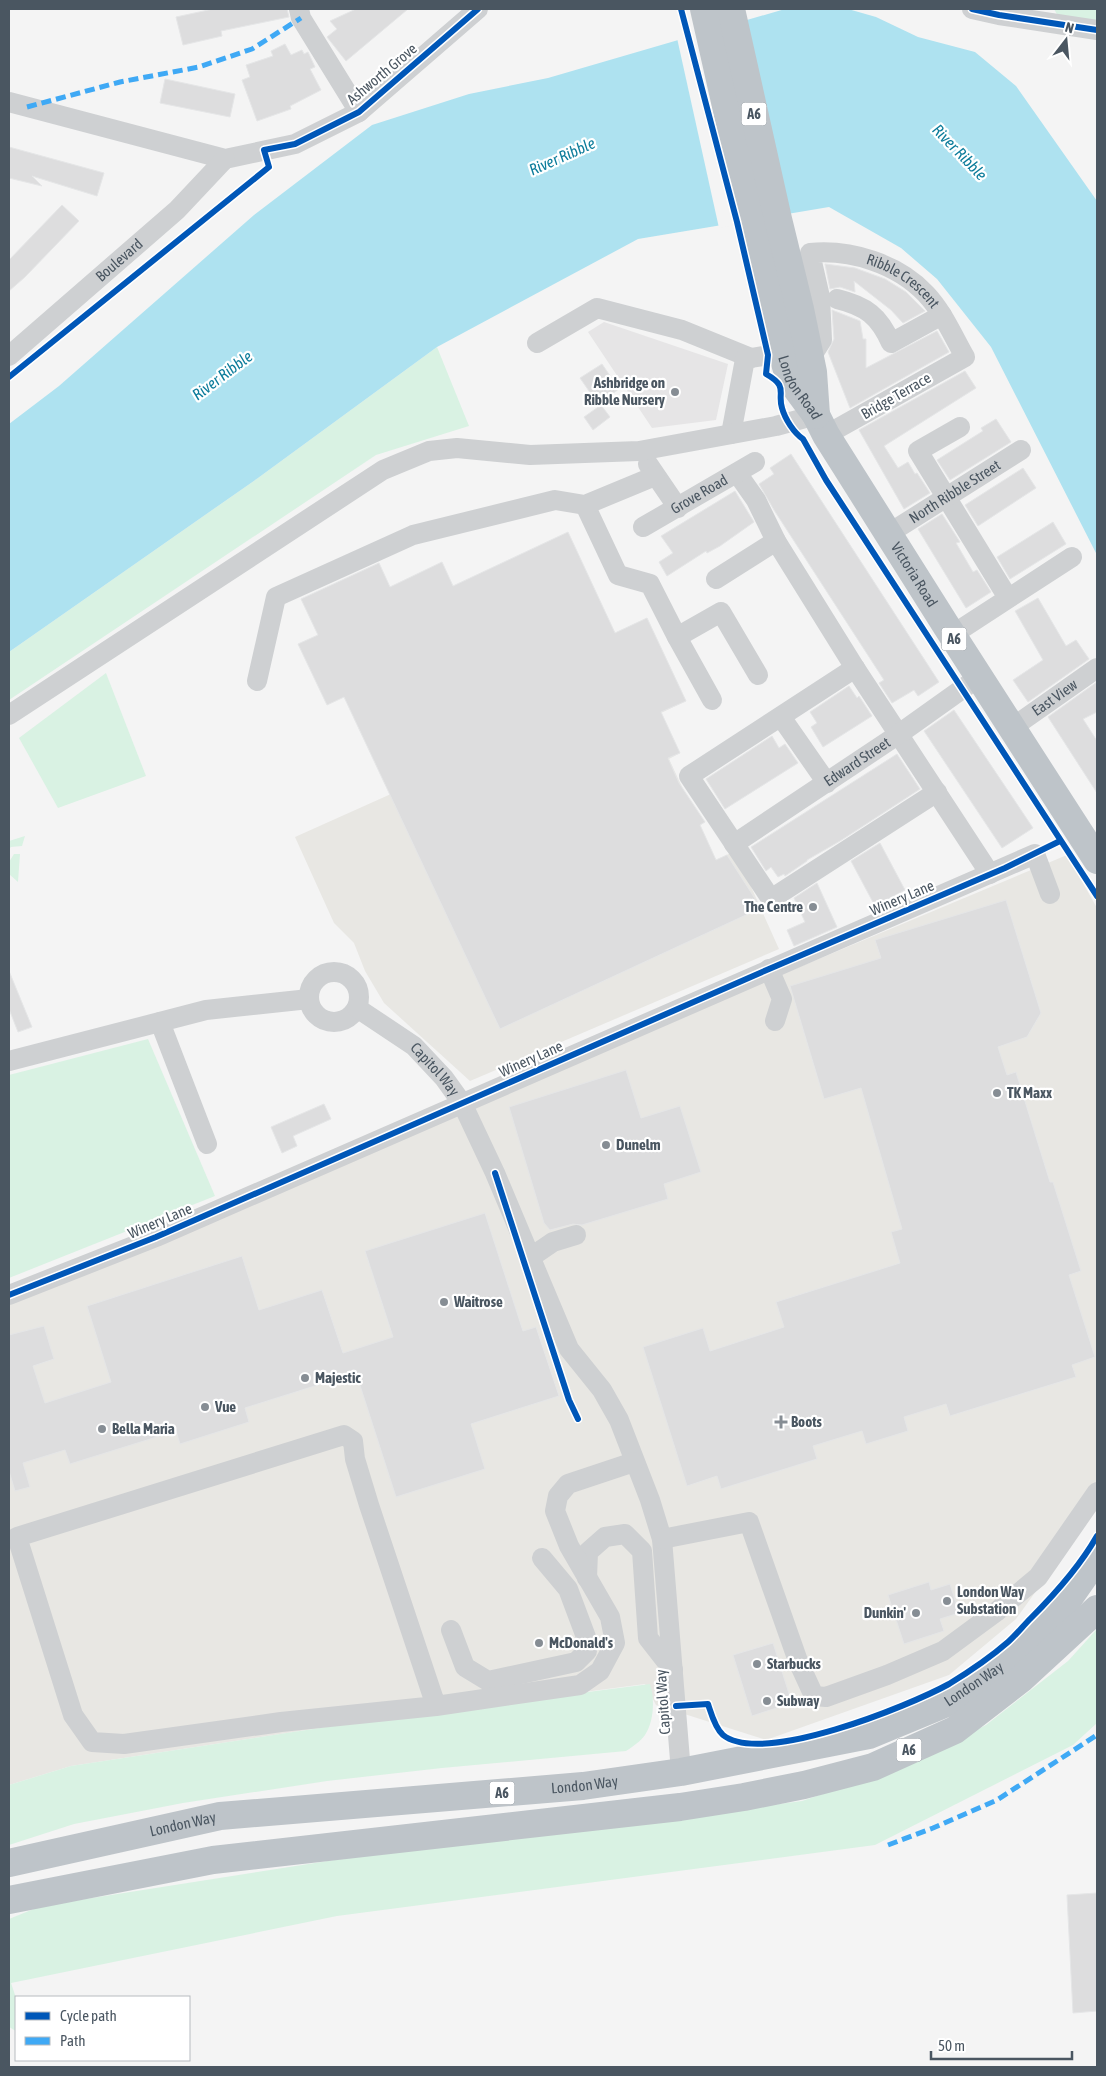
<svg xmlns="http://www.w3.org/2000/svg" width="1106" height="2076" font-family="'Asap Condensed',sans-serif">
<style>
.commercial{fill:#e8e7e3}
.education{fill:#e6e5e6}
.green{fill:#d9f2e3}
.water{fill:#aee2f0}
.pier{fill:#f4f4f4}
.building{fill:#ddddde;stroke:#e5e6e7}
.lines{fill:none;stroke-linecap:round;stroke-linejoin:round}
.minor{stroke:#ced0d2;stroke-width:20}
.highway{stroke:#bec4c9;stroke-width:28}
.quiet{stroke:#3fa9f5;stroke-width:5;stroke-dasharray:10 5;stroke-linecap:butt}
.cycleway-casing{stroke:#fff;stroke-width:9}
.cycleway{stroke:#0057b8;stroke-width:6}
.poi-dot{fill:#868d94;stroke:#fff;stroke-width:2}
.labels{text-anchor:middle;stroke-width:4.5;stroke-linejoin:round;paint-order:stroke}
.shield{fill:#fff;stroke:#808990;stroke-width:1}
.shield-label{font-size:14px;font-weight:bold;fill:#4a5661}
.street-label{font-size:15px;fill:#4a5661;stroke:#fff}
.poi-label{font-size:15px;font-weight:bold;fill:#4a5661;stroke:#fff;text-anchor:start}
.water-label{font-size:16px;font-style:italic;fill:#0c7c9b;stroke:#fff}
</style>
<rect width="100%" height="100%" fill="#f4f4f4"/>
<g class="commercial">
<path d="M605,612L615,633L647,618L686,701L661,713L680,753L669,759L716,860L735,851L779,949L470,1081L384,1003L365,971L354,943L334,923L295,837L478,755Z"/>
<path d="M1067,855L1097,908V1506L1016,1619L949,1675L766,1740L656,1705L645,1684L378,1719L71,1766L9,1785V1298Z"/>
</g>
<path class="education" d="M604,322L728,364L716,420L652,428L588,332Z"/>
<g class="green">
<path d="M1054,9H1097V33L1063,25Z"/>
<path d="M437,347L469,426L376,455L9,700V652L258,478Z"/>
<path d="M106,673L146,776L58,808L19,738Z"/>
<path d="M25,836L22,846L11,847L9,849V841Z"/>
<path d="M14,854H20L18,882L9,874V862Z"/>
<path d="M148,1039L215,1196L9,1278V1075Z"/>
<path d="M1097,1629V1723L1073,1745L875,1845L337,1916L11,1983L16,1998V2031L9,2027V1919L41,1906L398,1850L598,1828L802,1801L905,1766L986,1725L1068,1661Z"/>
<path d="M650,1684C655,1699 654,1721 645,1735C641,1741 632,1747 626,1751L442,1768L327,1781L183,1803L74,1824L9,1845V1785L71,1766L378,1719Z"/>
</g>
<path class="water" d="M785,9H848L876,17L918,37L975,52L1016,86L1097,201V555L991,347L937,279L901,248L829,207L638,239L437,347L258,478L9,652V424L59,386L254,215L372,125L469,94L548,78Z"/>
<path class="pier" d="M746,18L790,216L719,228L677,38Z"/>
<g class="building">
<path d="M213,9H287L289,17L221,31L222,36L183,45L176,17Z"/>
<path d="M356,9H408L346,61L327,37L337,29L330,21Z"/>
<path d="M285,44L291,55L302,50L304,54L308,52L315,67L310,69L321,90L290,106L291,109L257,121L242,80L250,77L246,65L273,56L271,51Z"/>
<path d="M165,79L235,94L230,117L160,103Z"/>
<path d="M9,147L104,173L97,196L32,176L42,186L9,178Z"/>
<path d="M62,205L79,221L25,277L9,291V260Z"/>
<path d="M825,264L855,268L885,279L906,292L925,311L903,323L891,310L854,281L855,292L840,287L830,289Z"/>
<path d="M832,310L860,321L863,339H866V368L937,331L949,352L850,408L828,352L834,339Z"/>
<path d="M602,364L619,389L598,404L580,378Z"/>
<path d="M965,371L976,388L884,446L898,468L908,462L915,474L917,473L930,493L904,509L859,430Z"/>
<path d="M601,405L610,417L593,430L584,417Z"/>
<path d="M996,419L1011,442L950,480L937,460L983,431L981,428Z"/>
<path d="M791,454L939,682L918,696L914,690L892,703L879,683L884,680L774,510L759,484L774,474L770,468Z"/>
<path d="M1023,468L1036,488L978,526L965,505Z"/>
<path d="M735,491L754,522L720,546L707,553L706,551L667,576L659,562L673,553L661,536Z"/>
<path d="M942,514L960,542L956,543L973,572L977,570L991,592L966,608L918,529Z"/>
<path d="M1053,522L1066,544L1010,579L997,557Z"/>
<path d="M568,532L615,633L647,618L686,701L661,712L680,753L668,758L679,783L705,822L700,825L716,860L727,855L761,908L500,1029L344,697L327,705L298,644L318,635L301,599L379,563L390,587L442,562L453,586Z"/>
<path d="M1038,598L1066,646L1076,640L1089,659L1028,702L1013,680L1043,660L1015,611Z"/>
<path d="M1097,682V712L1083,719L1097,741V793L1048,717Z"/>
<path d="M849,686L857,698L859,696L872,716L823,747L811,727L817,723L810,712Z"/>
<path d="M954,710L1033,828L1002,848L924,731Z"/>
<path d="M772,736L779,748L785,744L798,763L725,809L706,779Z"/>
<path d="M897,754L920,789L840,841L807,860V861L785,876L784,874L778,877L771,867L766,871L751,847Z"/>
<path d="M880,843L905,890L875,906L851,861Z"/>
<path d="M817,883L837,927L794,946L787,930L805,922L794,898Z"/>
<path d="M1006,900L1041,1013L1027,1037L998,1047L1007,1075L1016,1072L1050,1182H1053L1081,1271L1069,1275L1095,1357L1072,1365L1076,1377L950,1416L946,1404L904,1417L908,1431L866,1444L862,1431L813,1446L817,1459L721,1489L717,1476L687,1486L643,1347L703,1328L710,1351L784,1327L776,1302L900,1263L891,1232L902,1229L861,1088L824,1099L790,986L881,958L875,940Z"/>
<path d="M9,971L32,1027L18,1032L9,1009Z"/>
<path d="M626,1070L641,1118L680,1106L701,1172L664,1184L668,1199L582,1225L573,1224L550,1230L544,1223L509,1107Z"/>
<path d="M324,1104L331,1119L293,1136L297,1146L282,1153L271,1127Z"/>
<path d="M485,1213L523,1331L536,1327L559,1396L471,1424L485,1469L396,1497L356,1373L245,1408L249,1422L180,1444L176,1431L70,1464L65,1450L23,1463L30,1487L15,1491L9,1471V1335L44,1326L54,1359L33,1366L45,1403L111,1382L87,1306L242,1256L259,1310L322,1290L343,1353L393,1337L365,1251Z"/>
<path d="M929,1582L931,1590L950,1584L959,1613L940,1619L944,1631L904,1644L888,1595Z"/>
<path d="M773,1643L792,1703L752,1716L733,1655Z"/>
<path d="M1097,1893V2011L1073,2013L1067,1895Z"/>
</g>
<g class="lines">
<g class="minor">
<path d="M299,9L301,18L359,112"/>
<path d="M972,9L999,15L1097,30"/>
<path d="M9,102L225,159L295,144L359,112L478,9"/>
<path d="M837,299C866,306 879,316 891,343L942,315"/>
<path d="M537,343L597,308L682,330L751,358"/>
<path id="s1" d="M9,356L177,210L225,159"/>
<path id="s2" d="M810,359L822,340L820,297L810,253C851,249 898,264 926,294C943,312 953,336 965,357L826,435"/>
<path d="M960,427L918,451L1008,598"/>
<path d="M731,434L745,359L782,353"/>
<path d="M648,464L678,508"/>
<path d="M737,473L756,500L776,541L855,668L990,874"/>
<path d="M585,505L618,575L650,584L677,637L721,612L758,675"/>
<path id="s3" d="M643,527L755,462"/>
<path id="s4" d="M888,534L1021,450"/>
<path d="M716,579L776,541"/>
<path d="M952,635L1072,557"/>
<path d="M677,637L712,700"/>
<path d="M855,668L689,776L771,899L937,792"/>
<path d="M257,681L276,597L413,535L555,500L585,505L655,476"/>
<path d="M9,715L383,470L429,451L457,448L530,455L639,451L776,426L816,415"/>
<path d="M781,717L827,783"/>
<path id="s5" d="M1013,727L1097,668"/>
<path id="s6" d="M734,844L899,734L979,677"/>
<path d="M769,969L782,999L775,1021"/>
<circle cx="334" cy="997" r="25"/>
<path id="s7" d="M357,1008L414,1046L444,1078L462,1103L495,1173L569,1349L602,1390L619,1420L650,1500L662,1539L681,1772"/>
<path d="M160,1022L207,1144"/>
<path d="M9,1061L206,1010L309,999"/>
<path d="M531,1257L553,1242L576,1235"/>
<path d="M9,1295L156,1237L1035,854L1050,894"/>
<path d="M662,1539L749,1522L798,1661L814,1696L826,1697L887,1675L943,1651L996,1612L1038,1577L1097,1492"/>
<path d="M587,1578L588,1552L605,1537L625,1534L642,1551L648,1638L673,1670"/>
<path d="M451,1630L465,1667L488,1681L576,1662L587,1651L586,1637L568,1589L542,1558"/>
<path d="M436,1706L369,1505L355,1459L353,1441L344,1435L17,1537L73,1715L92,1742L124,1744L281,1722L436,1706L580,1685L600,1671L615,1643L610,1617L569,1546L555,1511L558,1496L568,1484L634,1462"/>
</g>
<g class="highway">
<path id="s8" d="M704,9L782,353L790,380L816,415L826,435L947,627L1097,860"/>
<path d="M731,9L778,219L800,309L813,372L816,415"/>
<path id="s9" d="M9,1863L220,1816L583,1786L681,1772L869,1735L944,1704L1016,1656L1062,1608L1097,1558"/>
<path d="M9,1900L213,1860L680,1807L744,1797L804,1785L873,1767L955,1730L1021,1679L1097,1609"/>
</g>
<g class="quiet">
<path d="M27,107L120,82L199,67L252,49L301,18"/>
<path d="M888,1845L933,1828L997,1800L1097,1735"/>
</g>
<g class="cycleway-casing">
<g id="cycleway">
<path d="M681,9L737,222L768,355L766,374C789,387 777,392 782,408C785,419 794,433 803,439L826,480L1097,896"/>
<path d="M972,9L999,15L1097,30"/>
<path d="M9,377L269,167L264,150L295,144L359,112L478,9"/>
<path d="M495,1173L569,1400L578,1419"/>
<path d="M9,1295L156,1237L769,969L1005,868L1060,841"/>
<path d="M676,1706L708,1704C711,1713 715,1728 723,1735C762,1766 909,1706 949,1684C967,1673 992,1656 1008,1642C1016,1635 1023,1626 1031,1618C1056,1593 1080,1566 1097,1536"/>
</g>
</g>
<use href="#cycleway" class="cycleway"/>
</g>
<g class="poi-dot">
<circle cx="675" cy="392" r="5"/>
<circle cx="813" cy="907" r="5"/>
<circle cx="997" cy="1093" r="5"/>
<circle cx="606" cy="1145" r="5"/>
<circle cx="444" cy="1302" r="5"/>
<circle cx="305" cy="1378" r="5"/>
<circle cx="205" cy="1407" r="5"/>
<path d="M778.5 1414.5h5v5h5v5h-5v5h-5v-5h-5v-5h5z"/>
<circle cx="102" cy="1429" r="5"/>
<circle cx="947" cy="1601" r="5"/>
<circle cx="916" cy="1613" r="5"/>
<circle cx="539" cy="1643" r="5"/>
<circle cx="757" cy="1664" r="5"/>
<circle cx="767" cy="1701" r="5"/>
</g>
<g class="labels">
<g class="shield">
<rect x="741.5" y="102.5" width="25" height="23" rx="4"/>
<rect x="941.5" y="627.5" width="25" height="23" rx="4"/>
<rect x="896.5" y="1738.5" width="25" height="23" rx="4"/>
<rect x="489.5" y="1781.5" width="25" height="23" rx="4"/>
</g>
<g class="shield-label">
<text x="754" y="119">A6</text>
<text x="954" y="644">A6</text>
<text x="909" y="1755">A6</text>
<text x="502" y="1798">A6</text>
</g>
<g class="street-label">
<text transform="translate(382 74) rotate(-40)" y="5">Ashworth Grove</text>
<text dy="5" stroke="none"><textPath href="#s1" startOffset="146">Boulevard</textPath></text>
<text dy="5" stroke="none"><textPath href="#s2" startOffset="211">Ribble Crescent</textPath></text>
<text dy="5" stroke="none"><textPath href="#s8" startOffset="392">London Road</textPath></text>
<text transform="translate(896 396) rotate(-30)" y="5">Bridge Terrace</text>
<text dy="5" stroke="none"><textPath href="#s4" startOffset="79">North Ribble Street</textPath></text>
<text dy="5" stroke="none"><textPath href="#s3" startOffset="65">Grove Road</textPath></text>
<text dy="5" stroke="none"><textPath href="#s8" startOffset="612">Victoria Road</textPath></text>
<text dy="5" stroke="none"><textPath href="#s5" startOffset="51">East View</textPath></text>
<text dy="5" stroke="none"><textPath href="#s6" startOffset="148">Edward Street</textPath></text>
<text transform="translate(902 898) rotate(-23)" y="5">Winery Lane</text>
<text transform="translate(531 1059) rotate(-24)" y="5">Winery Lane</text>
<text dy="5" stroke="none"><textPath href="#s7" startOffset="100">Capitol Way</textPath></text>
<text transform="translate(160 1221) rotate(-23)" y="5">Winery Lane</text>
<text dy="5" stroke="none"><textPath href="#s9" startOffset="988">London Way</textPath></text>
<text transform="translate(663 1702) rotate(-94)" y="5">Capitol Way</text>
<text dy="5" stroke="none"><textPath href="#s9" startOffset="582">London Way</textPath></text>
<text dy="5" stroke="none"><textPath href="#s9" startOffset="178">London Way</textPath></text>
</g>
<g class="poi-label">
<text x="665" y="388" text-anchor="end">Ashbridge on<tspan x="665" dy="17">Ribble Nursery</tspan></text>
<text x="803" y="912" text-anchor="end">The Centre</text>
<text x="1007" y="1098">TK Maxx</text>
<text x="616" y="1150">Dunelm</text>
<text x="454" y="1307">Waitrose</text>
<text x="315" y="1383">Majestic</text>
<text x="215" y="1412">Vue</text>
<text x="791" y="1427">Boots</text>
<text x="112" y="1434">Bella Maria</text>
<text x="957" y="1597">London Way<tspan x="957" dy="17">Substation</tspan></text>
<text x="906" y="1618" text-anchor="end">Dunkin'</text>
<text x="549" y="1648">McDonald's</text>
<text x="767" y="1669">Starbucks</text>
<text x="777" y="1706">Subway</text>
</g>
<g class="water-label">
<text transform="translate(960 152) rotate(46)" y="6">River Ribble</text>
<text transform="translate(562 156) rotate(-24)" y="6">River Ribble</text>
<text transform="translate(222 375) rotate(-37)" y="6">River Ribble</text>
</g>
</g>
<rect width="1106" height="2076" fill="none" stroke="#4a5661" stroke-width="20"/>
<rect x="15" y="1996" width="175" height="65" fill="#ffffff" stroke="#b7bbc0"/>
<rect x="25" y="2012" width="25" height="8" fill="#0057b8" stroke="#b7bbc0"/>
<text x="60" y="2021" font-size="15" fill="#4a5661">Cycle path</text>
<rect x="25" y="2037" width="25" height="8" fill="#3fa9f5" stroke="#b7bbc0"/>
<text x="60" y="2046" font-size="15" fill="#4a5661">Path</text>
<g transform="translate(1066 40) rotate(16)" stroke="#ffffff" stroke-width="4" paint-order="stroke">
<path d="M0-4L9 19L0 12L-9 19Z" fill="#4a5661"/>
<text y="-8" font-size="14" font-weight="bold" text-anchor="middle" fill="#4a5661">N</text>
</g>
<path d="M931 2051v8h141v-8" fill="none" stroke="#4a5661" stroke-width="2.5"/>
<text x="938" y="2051" font-size="15" fill="#4a5661" stroke="#ffffff" stroke-width="4" paint-order="stroke">50 m</text>
</svg>
